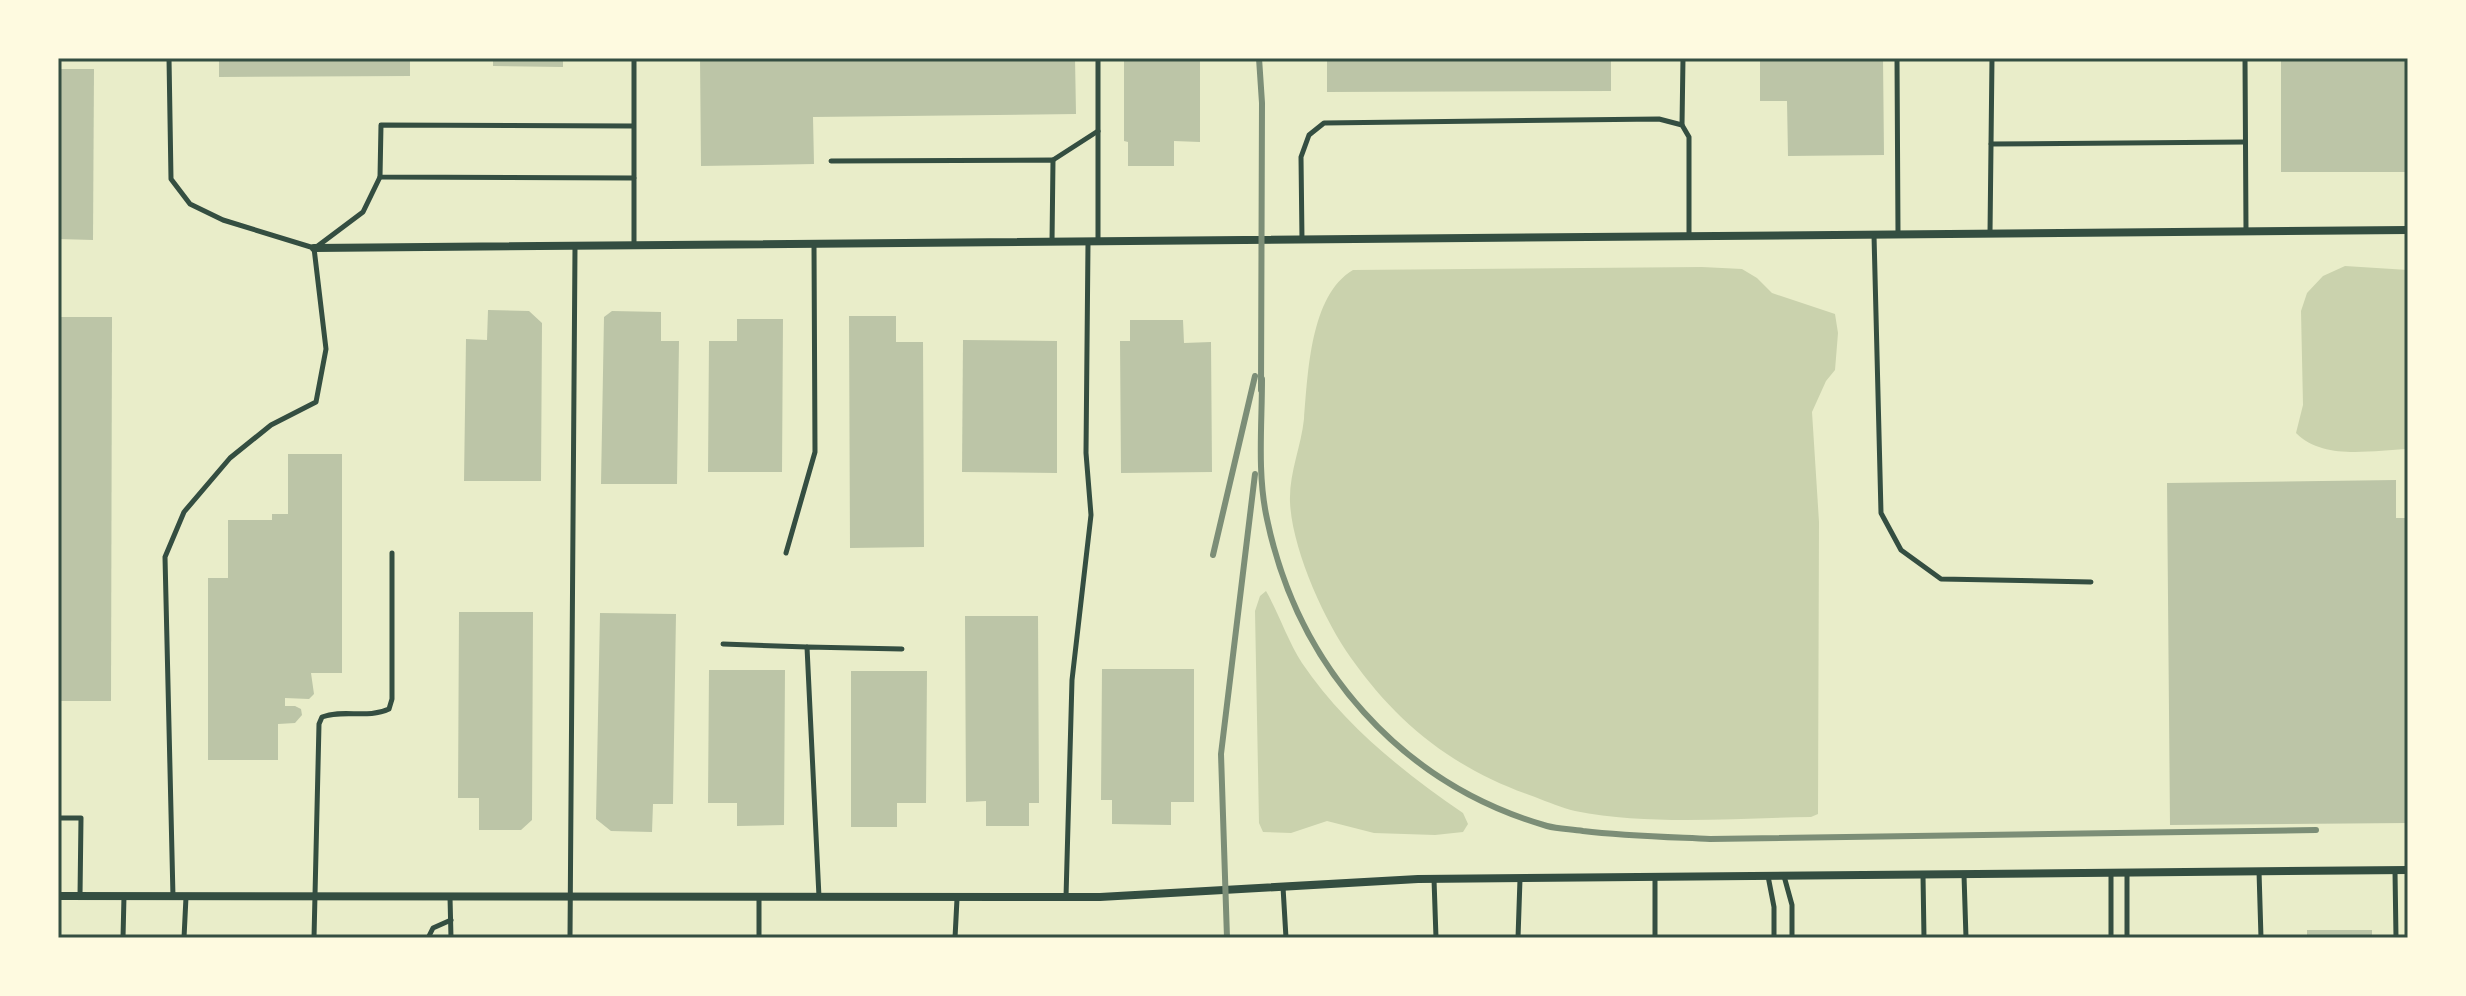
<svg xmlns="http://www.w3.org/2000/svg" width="2466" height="996" font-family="Lato,sans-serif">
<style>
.green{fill:#cad2ad}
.building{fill:#bcc5a7}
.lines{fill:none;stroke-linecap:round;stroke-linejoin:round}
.service{stroke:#344e41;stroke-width:5}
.minor{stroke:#344e41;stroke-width:8}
.rail{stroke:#7c8e77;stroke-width:6}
.neatline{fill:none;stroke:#344e41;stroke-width:3}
</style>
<rect width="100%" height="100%" fill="#e9edc9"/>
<g class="green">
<path d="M2345,266L2408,270V449C2372,450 2324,461 2296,433L2303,405L2301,311L2307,293L2323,276Z"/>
<path d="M1702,267L1742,269L1757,278L1772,293L1835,314L1838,333L1835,370L1826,381L1812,412L1819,522L1818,814L1811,817C1734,818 1652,826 1575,811C1562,808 1548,802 1535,797C1456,770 1399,726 1351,658C1324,620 1292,549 1290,502C1289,473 1301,447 1304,419C1308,374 1310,295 1353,270Z"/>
<path d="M1266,591C1279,614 1288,641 1302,663C1343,724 1403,772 1463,813L1468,824L1463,832L1435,835L1374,833L1327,821L1291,833L1263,832L1259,823L1255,611L1260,596Z"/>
</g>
<g class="building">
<path d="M219,58H410V76L219,77Z"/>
<path d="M493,58H563V67L493,66Z"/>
<path d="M700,58H1075L1076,114L813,117L814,164L701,166Z"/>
<path d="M1124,58H1200V142L1174,141V166H1128V142L1124,141Z"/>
<path d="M1327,58H1611V91L1327,92Z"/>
<path d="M1760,58H1883L1884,155L1788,156L1787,101H1760Z"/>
<rect x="2281" y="58" width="127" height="114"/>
<path d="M58,69H94L93,240L58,239Z"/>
<path d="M488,310L529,311L542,323L541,481H464L466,339L487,340Z"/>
<path d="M612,311L661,312V341H679L677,484H601L604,317Z"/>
<path d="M849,316H896V342H923L924,547L850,548Z"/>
<path d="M58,317H112L111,701H58Z"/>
<path d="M737,319H783L782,472H708L709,341H737Z"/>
<path d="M1130,320H1183L1184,343L1211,342L1212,472L1121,473L1120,341H1130Z"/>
<path d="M963,340L1057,341V473L962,472Z"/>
<path d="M288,454H342V673H311L314,694L309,699L285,698V706H295L301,709L302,715L295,723L278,724V760H208V578H228V520H272V514H288Z"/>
<path d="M2396,480V518H2408V823L2170,825L2167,483Z"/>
<path d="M459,612H533L532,820L521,830H479V798H458Z"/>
<path d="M600,613L676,614L673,804H653L652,832L611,831L596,819Z"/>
<path d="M965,616H1038L1039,803H1029V826H986V801L966,802Z"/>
<path d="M1102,669H1194V802H1171V825L1112,824V800H1101Z"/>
<path d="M709,670H785L784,825L737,826V803H708Z"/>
<path d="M851,671H927L926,803H897V827H851Z"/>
<rect x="2307" y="930" width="65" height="8"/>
</g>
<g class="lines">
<g class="service">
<path d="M169,58L171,179L190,204L223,220L314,248"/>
<path d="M634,58V246"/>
<path d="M1897,58L1898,234"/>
<path d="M2245,58L2246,231"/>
<path d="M1682,125L1683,58"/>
<path d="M633,126L381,125L380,177L634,178"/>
<path d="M1991,144L2245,142"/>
<path d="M1053,160L1098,131"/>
<path d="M831,161L1053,160L1052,242"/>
<path d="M1990,233L1992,58"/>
<path d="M1874,235L1881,513L1901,550L1941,579L2091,582"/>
<path d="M1302,240L1301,157L1309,135L1324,123L1659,119L1682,125L1689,137V236"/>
<path d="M1098,242V58"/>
<path d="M315,248L363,212L380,177"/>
<path d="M786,553L815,452L814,245"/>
<path d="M723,644L807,647"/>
<path d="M58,818H81L80,896"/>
<path d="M2259,871L2261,938"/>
<path d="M2395,871L2396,938"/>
<path d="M1923,875L1924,938"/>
<path d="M1964,875L1966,938"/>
<path d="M1768,876L1774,907V938"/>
<path d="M1784,876L1792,905V938"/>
<path d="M1655,877V938"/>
<path d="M1434,879L1436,938"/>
<path d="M1283,887L1286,938"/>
<path d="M173,897L165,557L184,512L230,458L271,425L316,402L326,349L314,248"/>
<path d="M450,897L451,938"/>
<path d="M819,897L807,647L902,649"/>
<path d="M1066,897L1072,680L1091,515L1086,453L1088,243"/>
<path d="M759,898V938"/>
<path d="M123,938L124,896"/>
<path d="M184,938L186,897"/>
<path d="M314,938L319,724L322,717C343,709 368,719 389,709L392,699V553"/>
<path d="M428,938L433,928L451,920"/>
<path d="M570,938L575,248"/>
<path d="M955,938L957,899"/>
<path d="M1518,938L1520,879"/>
<path d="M2111,938V873"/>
<path d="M2127,938V873"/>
</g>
<g class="minor">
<path d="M314,248L2408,230"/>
<path d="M58,896L1100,897L1418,879L2408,870"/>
</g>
<g class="rail">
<path d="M1259,58L1262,103L1261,390"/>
<path d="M1262,379C1262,425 1257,474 1267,519C1298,667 1401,784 1547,826C1558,829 1571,829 1583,831C1625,836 1668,837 1710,839L2316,830"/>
<path d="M1213,555L1255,376"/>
<path d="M1227,938L1221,754L1255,474"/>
</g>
</g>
<rect width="2466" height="996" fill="none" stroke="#fefae0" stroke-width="120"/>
<rect x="60" y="60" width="2346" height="876" class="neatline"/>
</svg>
